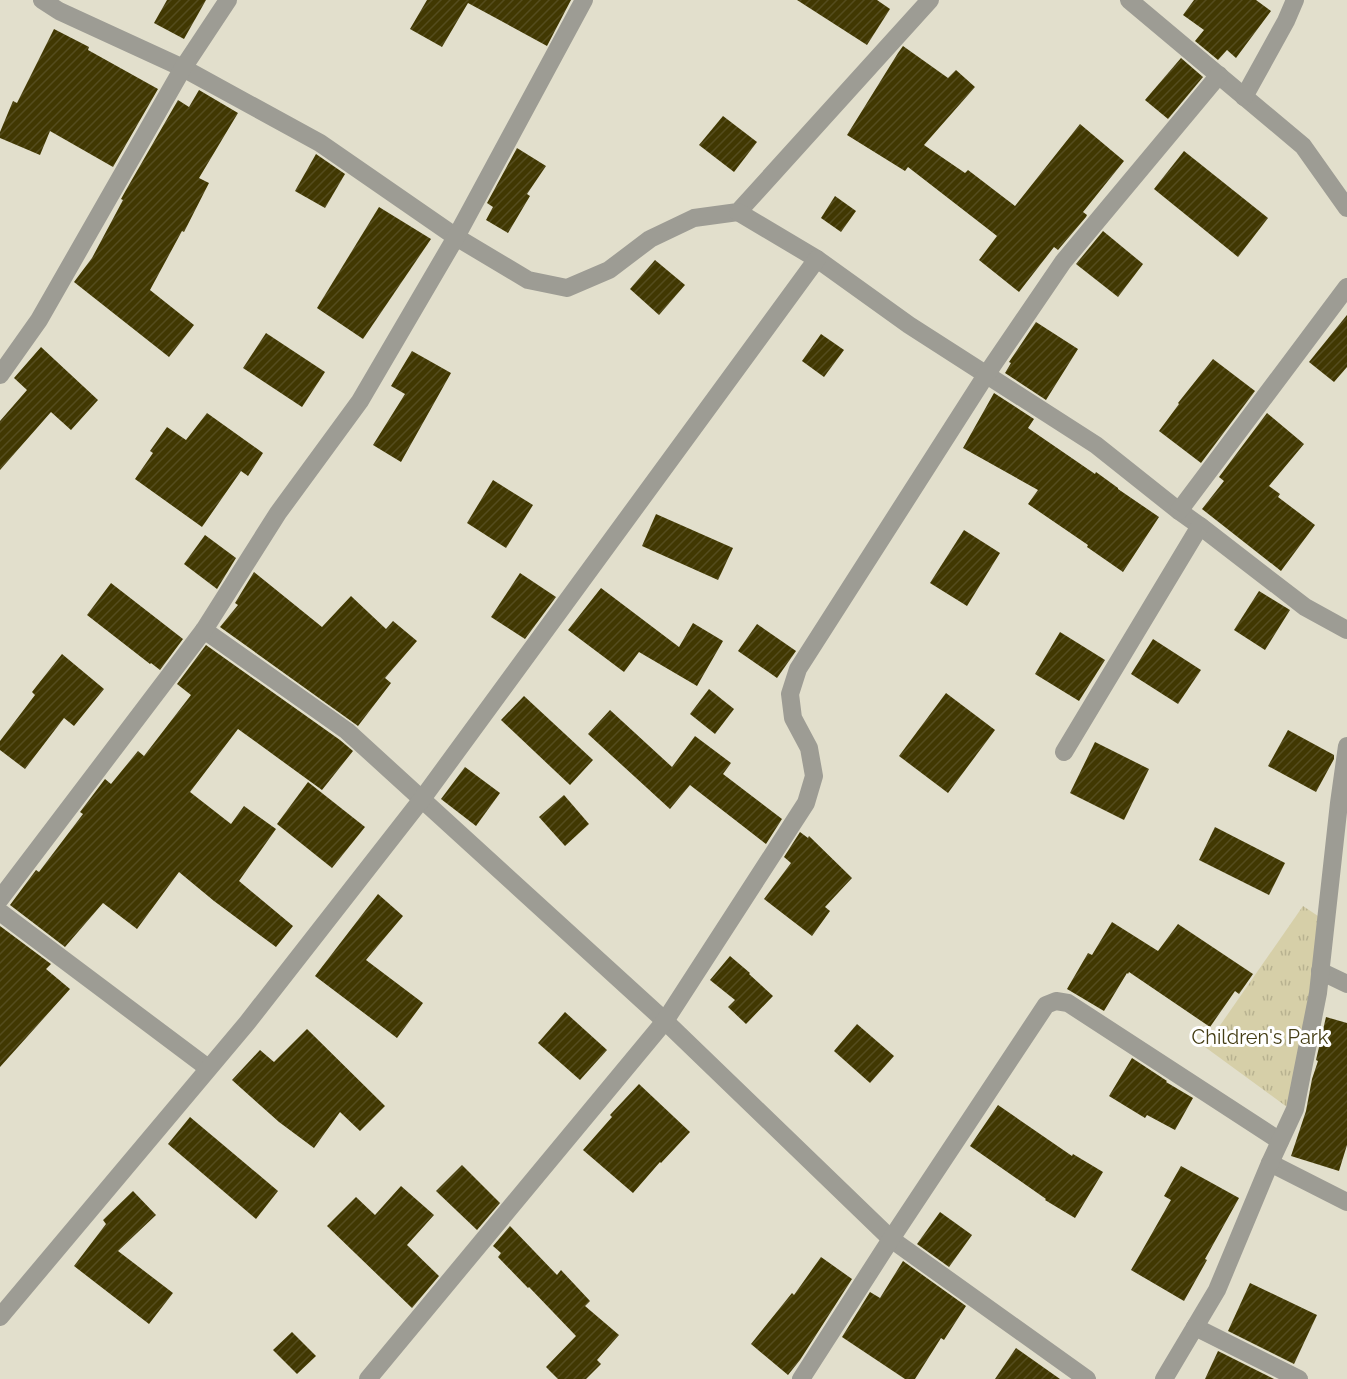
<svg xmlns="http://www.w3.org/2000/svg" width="1347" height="1379" font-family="Raleway,sans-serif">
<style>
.park{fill:url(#park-tufts)}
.building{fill:url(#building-hatch)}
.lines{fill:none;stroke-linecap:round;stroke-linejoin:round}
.minor{stroke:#9d9c94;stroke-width:18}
.labels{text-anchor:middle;stroke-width:6;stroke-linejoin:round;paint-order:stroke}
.park-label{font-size:20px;fill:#453e15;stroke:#fff}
</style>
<defs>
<pattern id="park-tufts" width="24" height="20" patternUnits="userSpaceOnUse" patternTransform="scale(1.5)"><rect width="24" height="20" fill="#d6cfa8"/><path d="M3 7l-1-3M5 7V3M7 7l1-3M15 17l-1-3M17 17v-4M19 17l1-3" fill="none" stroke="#b8b290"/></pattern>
<pattern id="building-hatch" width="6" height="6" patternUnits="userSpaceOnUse" patternTransform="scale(1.5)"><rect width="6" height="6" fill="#413802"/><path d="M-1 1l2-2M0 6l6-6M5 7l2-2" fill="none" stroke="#544c1e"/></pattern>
</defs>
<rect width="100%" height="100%" fill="#e2dfcc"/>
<path class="park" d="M1303,906L1318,916L1312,988L1287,1107L1205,1047Z"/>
<g class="building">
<path d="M167,0H206L184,39L154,23Z"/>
<path d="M427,0H571L547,46L468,3L442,47L410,29Z"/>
<path d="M797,0H877L890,9L867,45Z"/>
<path d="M1194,0H1256L1271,11L1236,58L1227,50L1218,60L1195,41L1204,30L1183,15Z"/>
<path d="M54,29L89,47L88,50L158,89L113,167L50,131L40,155L0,138V132L13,101L17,103Z"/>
<path d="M903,46L948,78L956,70L975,87L924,145L965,173L968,170L1015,206L1080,124L1124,161L1083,212L1087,215L1086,217L1058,250L1054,247L1019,292L979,260L997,236L908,167L905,171L847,135L898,53Z"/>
<path d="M1181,58L1203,77L1168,119L1145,100Z"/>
<path d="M199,90L238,113L199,178L209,183L184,232L182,231L150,290L194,325L169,357L74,282L92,258L123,200L121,199L126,190L178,100L189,107Z"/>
<path d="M723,116L757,142L734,172L699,145Z"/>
<path d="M517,148L546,166L527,194L530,196L508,233L486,220L493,207L487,203Z"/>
<path d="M1184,151L1268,218L1238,257L1154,189Z"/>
<path d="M316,154L345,174L325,208L295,191Z"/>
<path d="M835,196L856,211L841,232L821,218Z"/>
<path d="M379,207L431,239L363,339L317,308Z"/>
<path d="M1103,231L1143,264L1118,297L1076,264Z"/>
<path d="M655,260L685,285L659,315L630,289Z"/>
<path d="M1347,315V367L1334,382L1309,362Z"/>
<path d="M1036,322L1078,349L1046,400L1005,373L1011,363L1009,362Z"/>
<path d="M266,333L325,372L302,407L243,368Z"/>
<path d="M821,334L844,350L824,377L802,361Z"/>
<path d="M41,347L98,400L71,430L51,412L0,470V421L27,390L14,378Z"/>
<path d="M412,351L451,373L401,462L373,445L405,394L391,386Z"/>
<path d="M1213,359L1255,391L1201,463L1159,431L1179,404L1178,403Z"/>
<path d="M994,393L1034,419L1028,428L1095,474L1096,472L1118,488V489L1159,517L1123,572L1087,547L1088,545L1028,504L1038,490L963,448Z"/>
<path d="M207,413L263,453L248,476L241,471L202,527L135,479L153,453L150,451L167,427L186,440Z"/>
<path d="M1267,413L1304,444L1269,486L1280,494L1278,497L1315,525L1281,571L1202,509L1224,481L1219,477Z"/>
<path d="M493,480L533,505L506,548L467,523Z"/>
<path d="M656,514L733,548L718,580L642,546Z"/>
<path d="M964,530L1000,553L967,606L930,583Z"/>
<path d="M205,535L236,558L217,589L184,564Z"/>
<path d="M254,572L322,627L351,596L386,629L393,621L417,641L385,678L391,683L358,726L220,627L238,605L235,603Z"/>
<path d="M520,573L556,597L525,639L491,617Z"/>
<path d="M111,583L183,639L160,670L151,663L150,664L87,615Z"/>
<path d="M601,588L679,647L693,623L723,641L697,686L639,652L624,672L568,630Z"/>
<path d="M1259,591L1290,610L1265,650L1234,630Z"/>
<path d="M757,624L796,651L777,678L738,651Z"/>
<path d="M1060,632L1105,660L1079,701L1035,674Z"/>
<path d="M1153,639L1201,670L1178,704L1131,674Z"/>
<path d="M206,645L340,740L353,751L322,790L238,729L190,792L231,824L244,806L276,829L239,881L293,926L276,947L214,901L179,872L137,929L103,903L65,947L10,905L36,870L39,872L83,814L80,812L105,779L111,784L138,751L144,756L191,695L177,684Z"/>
<path d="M62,654L104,689L74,726L64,718L25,769L0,750V741L35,695L32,692Z"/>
<path d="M709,689L734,709L715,734L690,714Z"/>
<path d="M946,693L995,730L948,793L899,756Z"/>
<path d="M524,696L593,760L570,785L501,720Z"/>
<path d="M610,710L672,767L695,736L731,763L723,774L782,819L766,844L690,785L670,809L588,734Z"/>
<path d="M1288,730L1334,755V759L1316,792L1268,766Z"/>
<path d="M1095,742L1149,769L1124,820L1070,793Z"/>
<path d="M465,767L500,793L476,826L441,799Z"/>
<path d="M308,782L365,827L332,868L277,824Z"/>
<path d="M564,795L589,824L565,846L539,817Z"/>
<path d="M1215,827L1285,863L1269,895L1199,860Z"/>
<path d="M800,832L808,838L809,836L852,878L825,907L830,911L812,936L764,899L791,863L784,857Z"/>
<path d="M378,894L403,916L366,960L423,1003L397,1038L315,976Z"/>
<path d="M1112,922L1158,951L1178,924L1253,974L1239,994L1235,991L1210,1027L1129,972L1128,974L1127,973L1104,1011L1067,989L1088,953L1092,955Z"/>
<path d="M0,926L51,964L46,969L70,989L0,1067Z"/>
<path d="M730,956L750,973L749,974L773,996L746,1024L728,1007L735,1000L710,980Z"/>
<path d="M565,1012L607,1050L580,1080L538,1043Z"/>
<path d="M1326,1017L1347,1023V1145L1339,1171L1291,1156L1306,1111L1312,1079L1318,1061L1316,1060Z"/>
<path d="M857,1024L894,1056L870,1083L834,1051Z"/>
<path d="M307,1029L385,1106L360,1131L340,1112L314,1148L279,1122L232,1080L260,1050L274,1062Z"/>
<path d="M1132,1058L1167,1081L1166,1082L1193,1098L1175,1130L1147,1115L1145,1118L1109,1096Z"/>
<path d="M639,1084L690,1132L661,1163L660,1162L633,1193L583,1150L612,1117L610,1115Z"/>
<path d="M998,1105L1072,1156L1073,1154L1103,1172L1075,1218L1045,1200L1046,1199L970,1146Z"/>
<path d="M190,1117L278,1191L256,1219L168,1144Z"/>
<path d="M462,1165L500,1203L477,1230L436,1191Z"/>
<path d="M1181,1166L1239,1198L1205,1259L1207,1260L1184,1301L1131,1270L1171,1200L1164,1196Z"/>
<path d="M401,1186L434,1215L407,1245L439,1276L412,1308L327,1226L356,1197L375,1215Z"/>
<path d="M133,1191L156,1215L118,1251L173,1293L149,1324L74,1266L106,1224L103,1220Z"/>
<path d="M940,1212L972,1235L949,1267L917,1244Z"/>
<path d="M510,1226L557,1275L561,1270L590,1301L585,1306L619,1335L597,1360L601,1364L586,1379H558L546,1367L576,1336L529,1287L528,1288L498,1257L501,1253L493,1246Z"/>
<path d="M821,1257L852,1279L800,1360L788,1375L751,1344L792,1293L794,1295Z"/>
<path d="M903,1261L966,1306L944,1340L941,1338L915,1379H905L842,1337L870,1292L880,1298Z"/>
<path d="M1250,1283L1317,1315L1294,1364L1228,1331Z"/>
<path d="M292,1332L316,1356L297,1374L273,1350Z"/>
<path d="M1016,1348L1060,1379H995Z"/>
<path d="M1218,1351L1274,1379H1205Z"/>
</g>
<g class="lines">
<g class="minor">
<path d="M42,0L59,11L183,68L320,143L456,237L528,280L567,288L609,270L650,239L694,218L738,212L930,0"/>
<path d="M1129,0L1303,146L1347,208"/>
<path d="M1244,97L1286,21L1295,0"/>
<path d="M738,212L817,259L909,325L1096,445L1179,511L1200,526L1305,607L1347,630"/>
<path d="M0,375L39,320L183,68L228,0"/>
<path d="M1179,511L1347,287"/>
<path d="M204,630L347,731L665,1021L891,1239L1087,1379"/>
<path d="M1064,752L1200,526"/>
<path d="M0,899L204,630L278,513L360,401L456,237L584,0"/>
<path d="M0,912L208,1068"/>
<path d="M1320,971L1347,984"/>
<path d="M1270,1163L1347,1202"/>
<path d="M0,1317L247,1023L422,799L817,259"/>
<path d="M1195,1327L1299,1379"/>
<path d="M368,1379L665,1021L806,803L814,776L809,748L793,718L790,694L798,669L986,375L1063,262L1219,75"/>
<path d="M801,1379L891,1239L1046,1005L1056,1001L1068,1003L1280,1141"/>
<path d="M1164,1379L1217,1290L1270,1163L1295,1109L1318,993L1339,803L1347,746"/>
</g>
</g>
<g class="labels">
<g class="park-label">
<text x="1260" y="1044">Children's Park</text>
</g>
</g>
</svg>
